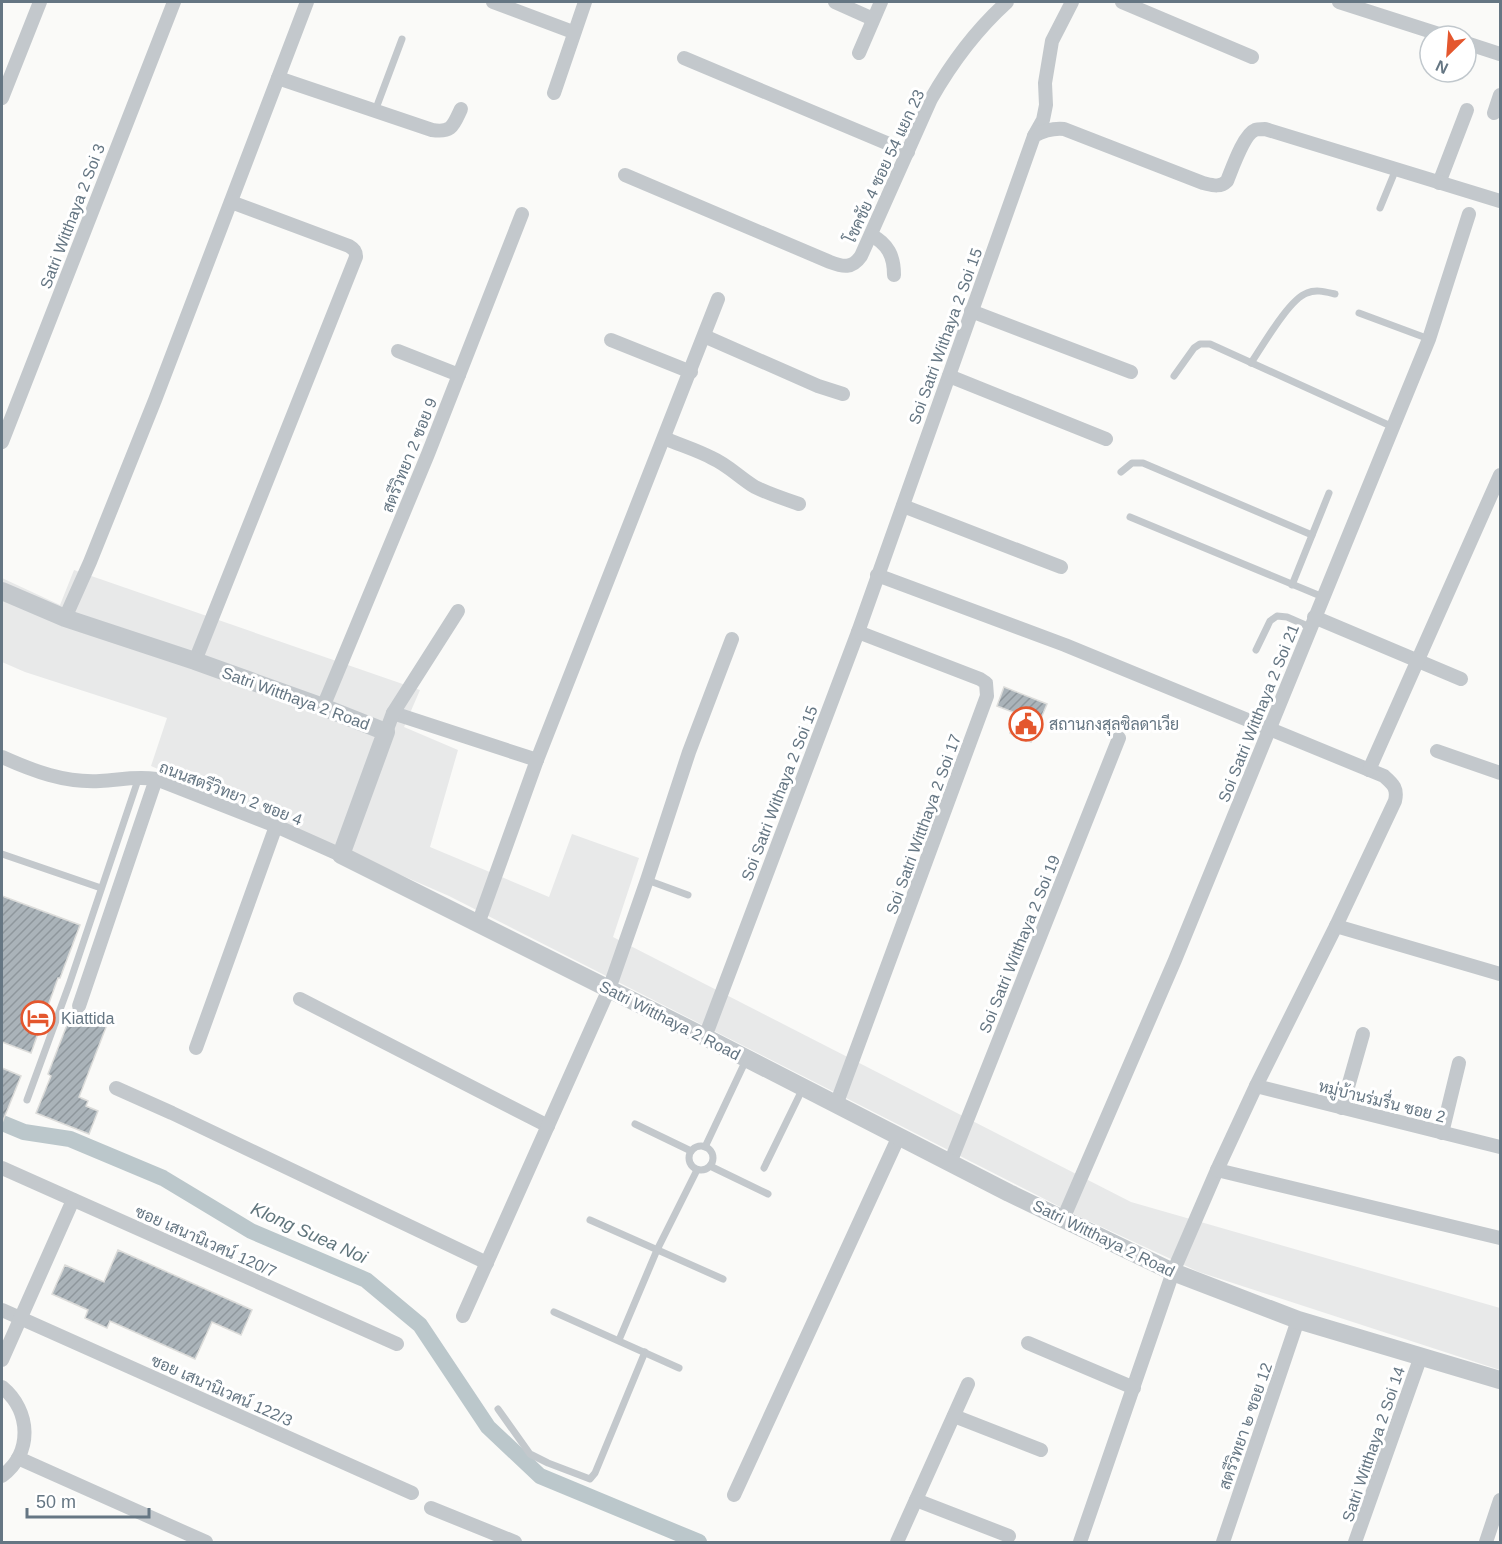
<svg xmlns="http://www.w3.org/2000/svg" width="1502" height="1544" font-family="Arial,Sarabun,sans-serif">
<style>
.built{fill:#e8e9e9}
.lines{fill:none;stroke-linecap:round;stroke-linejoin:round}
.canal{stroke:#bbc7cb;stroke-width:16}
.building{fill:url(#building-hatch);stroke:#dcdcda;stroke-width:1.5}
.service{stroke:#c3c8cc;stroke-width:7}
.minor{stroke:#c3c8cc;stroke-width:14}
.tertiary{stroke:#c3c8cc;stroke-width:18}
.labels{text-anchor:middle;stroke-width:6;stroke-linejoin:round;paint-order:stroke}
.street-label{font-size:16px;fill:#657683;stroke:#fff}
.poi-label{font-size:16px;fill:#657683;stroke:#fff;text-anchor:start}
.water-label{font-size:18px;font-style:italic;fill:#60757c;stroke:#fff}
</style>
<defs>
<pattern id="building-hatch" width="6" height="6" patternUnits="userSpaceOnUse" patternTransform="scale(1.5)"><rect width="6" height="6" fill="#aab3b9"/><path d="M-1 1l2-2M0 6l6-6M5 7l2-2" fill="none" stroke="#8e969c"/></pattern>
</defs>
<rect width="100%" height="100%" fill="#fafaf8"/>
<path class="built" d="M74,570L420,690L404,727L458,750L430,847L549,897L572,834L639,858L613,937L1131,1202L1500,1308V1370L1199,1272L1078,1216L449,896L151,766L167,718L25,672L2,662V578L60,605Z"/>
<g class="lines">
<path class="canal" d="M2,1123L24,1132L70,1139L163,1178L251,1231L366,1280L420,1325L488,1427L540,1476L699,1542"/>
</g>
<g class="building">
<path d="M1004,687L1047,704L1031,742L1010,733L1018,714L997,706Z"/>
<path d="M2,896L80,925L60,978H58L31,1053L2,1042Z"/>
<path d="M72,1012L77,1015L85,1013L108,1022L79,1097L88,1101L86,1106L98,1111L89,1134L36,1113L51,1076L48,1074Z"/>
<path d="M2,1068L21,1076L2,1123Z"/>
<path d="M118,1250L252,1310L241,1335L212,1322L195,1359L110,1321L107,1328L85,1318L88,1310L52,1294L65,1265L104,1282Z"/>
</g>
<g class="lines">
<g class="service">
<path d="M375,111L402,39"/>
<path d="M1380,208L1396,169"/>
<path d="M1359,313L1429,339"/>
<path d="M1251,363C1262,347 1289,299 1307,293C1316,289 1326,292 1335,294"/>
<path d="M1174,376L1194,348L1200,344H1210L1393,427"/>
<path d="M1121,472L1132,463H1143L1312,535"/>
<path d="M1130,517L1323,597"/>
<path d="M1292,585L1329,493"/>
<path d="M1256,650L1270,621L1277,616L1287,617L1310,627"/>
<path d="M2,854L101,888"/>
<path d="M647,880L688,895"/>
<path d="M27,1100L69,985L139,777"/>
<path d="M635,1124L691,1151"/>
<circle cx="701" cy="1158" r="12"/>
<path d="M705,1147L746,1060"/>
<path d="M710,1166L768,1194"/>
<path d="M764,1168L802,1090"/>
<path d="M590,1220L723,1279"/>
<path d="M554,1312L679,1368"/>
<path d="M619,1340L657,1250L697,1170"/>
<path d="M498,1409L530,1454L548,1463L590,1479L595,1473L645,1352"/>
</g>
<g class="minor">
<path d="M493,2L573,32"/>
<path d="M835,2L873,19"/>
<path d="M1122,2L1252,57"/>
<path d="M1339,2L1445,36"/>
<path d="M1466,43L1500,54"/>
<path d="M859,53L881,2"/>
<path d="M684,58L908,152"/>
<path d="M278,78L432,130C452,133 453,126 461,109"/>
<path d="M554,93L585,2"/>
<path d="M2,98L40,2"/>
<path d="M1494,113L1500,95"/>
<path d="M1034,136L1043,120L1046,105L1045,83L1052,41L1072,2"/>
<path d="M625,175L830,262C843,267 852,269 861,256L931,99C952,62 976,30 1007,2"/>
<path d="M1439,183L1467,110"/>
<path d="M871,235C888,244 894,256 894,275"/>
<path d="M971,311L1131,372"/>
<path d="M704,336L818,386L843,394"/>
<path d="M611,340L691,372"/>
<path d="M398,351L459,375"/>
<path d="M949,376L1106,439"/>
<path d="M664,438C680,445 697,450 712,458C728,465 740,478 755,487C769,494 784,499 799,504"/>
<path d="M2,442L174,2"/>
<path d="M903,506L1061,567"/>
<path d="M877,575L1065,645L1384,776C1393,784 1398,788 1395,801L1336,926L1256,1086L1217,1170L1173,1272L1080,1542"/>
<path d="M1314,617L1461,679"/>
<path d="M65,618L90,562L155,400L307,2"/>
<path d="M195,661L356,257C356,251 354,249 349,246L231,202"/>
<path d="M323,707L428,454L522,214"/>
<path d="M393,713L537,760"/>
<path d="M386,732L393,713L458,611"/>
<path d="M1437,751L1500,773"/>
<path d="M2,757C33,771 65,783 100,781C120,780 135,776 156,779L276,826L341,855"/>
<path d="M1369,770L1500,475"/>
<path d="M478,924L537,760L718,299"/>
<path d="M1336,926L1500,974"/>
<path d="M300,999L548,1126"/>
<path d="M79,1006L156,779"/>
<path d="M705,1037L858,632L1034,136C1043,131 1053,128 1064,129L1203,183C1212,185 1220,188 1227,181C1232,169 1244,134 1255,130C1257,129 1263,129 1265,129L1500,201"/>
<path d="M196,1048L276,826"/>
<path d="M1256,1086L1500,1147"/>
<path d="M116,1088L172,1113L487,1263"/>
<path d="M836,1105L987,696L986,683L980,679L858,632"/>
<path d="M1342,1108L1363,1034"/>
<path d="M1442,1133L1459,1063"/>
<path d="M950,1163L1119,738"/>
<path d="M2,1168L397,1344"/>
<path d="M1217,1170L1500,1238"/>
<path d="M1063,1219L1175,960L1429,339L1469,214"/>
<path d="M2,1310L412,1493"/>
<path d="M463,1316L609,989L647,880L689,752L732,639"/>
<path d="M1028,1343L1134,1388"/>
<path d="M2,1360L73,1200"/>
<path d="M2,1387C31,1411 33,1453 2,1476"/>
<path d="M954,1416L1041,1450"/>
<path d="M18,1458L206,1542"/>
<path d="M734,1495L899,1136"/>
<path d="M916,1500L1009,1536"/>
<path d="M431,1508L515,1542"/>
<path d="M897,1542L968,1384"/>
<path d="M1223,1542L1298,1320"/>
<path d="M1355,1542L1421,1356"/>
<path d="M1486,1542L1500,1500"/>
</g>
<path class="tertiary" d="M2,591L65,618L195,661L323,707L386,732L341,855L705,1037L1009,1193L1173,1272L1298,1320L1500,1380"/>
</g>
<defs>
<g id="civic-ring" transform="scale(1.725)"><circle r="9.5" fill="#fff" stroke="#e4572e" stroke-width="1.5"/><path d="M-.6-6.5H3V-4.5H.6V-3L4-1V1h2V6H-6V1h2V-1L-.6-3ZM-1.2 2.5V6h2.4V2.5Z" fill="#e4572e"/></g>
<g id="hotel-ring" transform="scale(1.725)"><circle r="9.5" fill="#fff" stroke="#e4572e" stroke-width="1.5"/><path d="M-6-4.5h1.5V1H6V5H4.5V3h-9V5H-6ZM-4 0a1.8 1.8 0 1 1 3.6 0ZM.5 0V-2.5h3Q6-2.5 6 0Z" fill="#e4572e"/></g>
</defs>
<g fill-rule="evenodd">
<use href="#civic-ring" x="1026" y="724"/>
<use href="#hotel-ring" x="38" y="1018"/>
</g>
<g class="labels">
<g class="street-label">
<text transform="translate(884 166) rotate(-65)" y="6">โชคชัย 4 ซอย 54 แยก 23</text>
<text transform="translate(72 216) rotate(-69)" y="6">Satri Witthaya 2 Soi 3</text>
<text transform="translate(945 336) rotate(-70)" y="6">Soi Satri Withaya 2 Soi 15</text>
<text transform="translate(409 455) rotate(-68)" y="6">สตรีวิทยา 2 ซอย 9</text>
<text transform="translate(296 698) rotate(20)" y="6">Satri Witthaya 2 Road</text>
<text transform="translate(1258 713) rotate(-68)" y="6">Soi Satri Witthaya 2 Soi 21</text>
<text transform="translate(231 793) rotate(21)" y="6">ถนนสตรีวิทยา 2 ซอย 4</text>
<text transform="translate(779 793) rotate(-69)" y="6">Soi Satri Withaya 2 Soi 15</text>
<text transform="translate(923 824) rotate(-70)" y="6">Soi Satri Witthaya 2 Soi 17</text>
<text transform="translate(1019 944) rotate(-68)" y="6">Soi Satri Witthaya 2 Soi 19</text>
<text transform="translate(670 1020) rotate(27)" y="6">Satri Witthaya 2 Road</text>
<text transform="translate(1382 1101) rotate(14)" y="6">หมู่บ้านร่มรื่น ซอย 2</text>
<text transform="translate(1104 1238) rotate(26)" y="6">Satri Witthaya 2 Road</text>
<text transform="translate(206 1241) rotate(24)" y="6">ซอย เสนานิเวศน์ 120/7</text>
<text transform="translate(222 1390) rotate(24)" y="6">ซอย เสนานิเวศน์ 122/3</text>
<text transform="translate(1245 1426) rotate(-71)" y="6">สตรีวิทยา ๒ ซอย 12</text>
<text transform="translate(1373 1444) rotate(-71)" y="6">Satri Witthaya 2 Soi 14</text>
</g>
<g class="poi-label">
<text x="1049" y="730">สถานกงสุลซิลดาเวีย</text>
<text x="61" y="1024">Kiattida</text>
</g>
<g class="water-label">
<text transform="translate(309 1233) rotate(24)" y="6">Klong Suea Noi</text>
</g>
</g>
<rect width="1502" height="1544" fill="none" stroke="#657683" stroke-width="6"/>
<g transform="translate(1448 54) rotate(205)"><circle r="28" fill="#ffffff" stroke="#c1c8cd" stroke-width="1.5"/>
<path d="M0-4.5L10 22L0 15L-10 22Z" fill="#e4572e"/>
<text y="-9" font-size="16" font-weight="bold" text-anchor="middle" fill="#657683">N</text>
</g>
<path d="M27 1508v9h122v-9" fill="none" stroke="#657683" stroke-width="3"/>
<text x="36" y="1508" font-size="18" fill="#657683" stroke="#ffffff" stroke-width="4.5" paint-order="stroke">50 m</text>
</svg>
